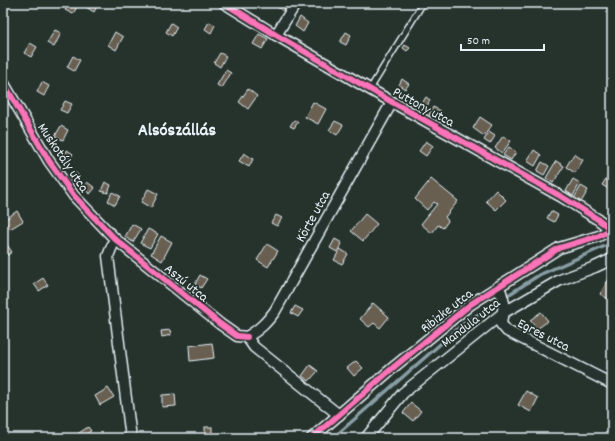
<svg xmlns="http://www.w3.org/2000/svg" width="615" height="441" font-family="Dekko,sans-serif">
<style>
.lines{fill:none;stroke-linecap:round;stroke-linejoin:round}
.stream{stroke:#899fa6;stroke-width:3.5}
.building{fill:#685f51;stroke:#e8f1f8}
.lane-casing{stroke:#e8f1f8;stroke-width:8}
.street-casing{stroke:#e8f1f8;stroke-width:13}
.lane{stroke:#26332d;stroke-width:5}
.street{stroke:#26332d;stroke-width:10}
.cycleway-casing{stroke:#26332d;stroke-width:8}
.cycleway{stroke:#fb73b8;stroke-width:6}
.labels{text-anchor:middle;stroke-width:3.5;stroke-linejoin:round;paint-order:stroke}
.street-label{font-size:14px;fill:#e8f1f8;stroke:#26332d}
.district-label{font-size:18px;font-weight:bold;fill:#e8f1f8;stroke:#26332d}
</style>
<rect width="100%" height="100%" fill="#26332d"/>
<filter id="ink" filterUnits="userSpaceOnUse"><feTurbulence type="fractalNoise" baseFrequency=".025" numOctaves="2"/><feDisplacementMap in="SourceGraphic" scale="8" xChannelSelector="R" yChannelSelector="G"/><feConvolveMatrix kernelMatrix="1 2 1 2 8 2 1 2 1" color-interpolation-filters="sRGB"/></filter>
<g filter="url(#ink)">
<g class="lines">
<path class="stream" d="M333,438L462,325L539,275L612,243"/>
</g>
<g class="building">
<path d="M69,3H79L73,14L65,10Z"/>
<path d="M88,3H96L98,4L94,12L86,7Z"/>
<path d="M273,3H288L283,11L273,4Z"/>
<path d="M300,17L308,23L303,32L295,26Z"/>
<path d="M209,22L215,25L211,33L205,29Z"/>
<path d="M171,23L177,27L172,36L166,32Z"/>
<path d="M55,30L61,33L54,47L47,43Z"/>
<path d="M115,32L123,37L116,50L108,45Z"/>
<path d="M346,32L351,35L346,45L340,42Z"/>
<path d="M259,34L268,39L262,49L253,44Z"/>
<path d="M30,43L37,47L31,57L24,53Z"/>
<path d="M405,45L410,48L407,51L403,48Z"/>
<path d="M220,53L226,56L220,67L214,63Z"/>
<path d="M73,56L80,60L74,71L67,67Z"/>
<path d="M226,70L231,73L222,88L217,85Z"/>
<path d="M402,79L409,84L405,89L399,85Z"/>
<path d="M42,82L49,86L44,96L37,92Z"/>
<path d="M248,89L257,96L248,109L239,102Z"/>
<path d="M426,97L430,100L426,108L421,105Z"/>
<path d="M65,101L72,104L67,113L60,110Z"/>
<path d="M313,102L326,109L318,124L305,117Z"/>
<path d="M433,107L441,111L437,118L429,114Z"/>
<path d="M480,117L492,125L484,136L473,128Z"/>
<path d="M294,120L298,122L294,128L290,126Z"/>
<path d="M335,121L343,125L337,135L329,130Z"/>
<path d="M61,126L68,130L63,140L55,136Z"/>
<path d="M489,132L495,136L490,144L484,140Z"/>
<path d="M503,136L511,141L502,153L495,148Z"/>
<path d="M426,141L433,146L426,156L419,151Z"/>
<path d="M509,147L516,152L511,160L503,155Z"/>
<path d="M67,150L73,154L70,158L65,155Z"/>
<path d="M534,150L541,155L535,166L527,161Z"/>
<path d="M244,153L253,159L249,167L239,161Z"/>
<path d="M574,154L583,160L575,173L566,167Z"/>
<path d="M556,161L564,166L553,183L546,178Z"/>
<path d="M542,162L549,166L544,175L537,171Z"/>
<path d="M73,171L78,175L74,181L69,177Z"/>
<path d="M609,174L612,175V191L602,185Z"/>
<path d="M431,179L458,201L445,217L448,221L443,228L438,225L432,233L421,224L437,204L434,202L427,210L415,199Z"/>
<path d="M573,179L580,183L573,196L566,191Z"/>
<path d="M87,182L95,188L90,194L83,188Z"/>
<path d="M105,182L111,185L108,193L101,191Z"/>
<path d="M581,186L588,190L580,204L573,200Z"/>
<path d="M148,189L158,194L151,208L141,202Z"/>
<path d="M496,190L506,200L496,210L486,201Z"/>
<path d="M112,192L120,196L115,205L108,201Z"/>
<path d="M17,211L23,221L10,229L4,220Z"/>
<path d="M551,211L558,215L554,222L547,218Z"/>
<path d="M365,214L377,224L363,241L351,231Z"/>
<path d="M276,215L282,218L277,226L271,223Z"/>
<path d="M132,224L141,229L133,242L125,237Z"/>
<path d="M148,229L158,234L150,248L140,243Z"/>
<path d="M161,236L172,242L162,261L151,254Z"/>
<path d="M335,239L342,243L337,252L330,248Z"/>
<path d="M5,242L12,252L3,258V243Z"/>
<path d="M267,244L278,251L268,267L257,260Z"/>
<path d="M340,249L348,254L342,264L334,260Z"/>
<path d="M200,275L207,279L201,288L195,284Z"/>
<path d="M610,277L612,278V292L608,299L600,294Z"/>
<path d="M43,278L48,285L39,291L34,284Z"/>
<path d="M373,303L389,317L380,328L374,323L369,327L360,319Z"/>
<path d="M295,306L303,310L298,317L291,313Z"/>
<path d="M541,312L548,321L537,329L530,320Z"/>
<path d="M170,330L171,335L162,337L161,331Z"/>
<path d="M212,343L214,358L190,361L189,346Z"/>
<path d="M356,361L363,368L354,376L347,368Z"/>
<path d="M310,365L318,371L309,381L302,376Z"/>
<path d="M108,388L114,397L100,405L95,396Z"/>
<path d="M526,391L538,398L531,412L518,405Z"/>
<path d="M175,394L176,406L162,407V395Z"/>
<path d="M411,403L421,411L413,421L403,413Z"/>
<path d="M88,427L91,431L80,438H78L76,435Z"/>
<rect x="205" y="427" width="7" height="9"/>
</g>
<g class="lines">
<g class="lane-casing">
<path id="lane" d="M370,89L423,3"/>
</g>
<g class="street-casing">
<g id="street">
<path d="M224,3L276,35L392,102L562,197L599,220L612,230"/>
<path d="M276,35L296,3"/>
<path d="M3,82L49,161L74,196L115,239L220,324L237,336L247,337"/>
<path d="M115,239L108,256L131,438"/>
<path d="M495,290L501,292L504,303L501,324L507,331L612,384"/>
<path d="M247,337C260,329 266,323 275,311L392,102"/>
<path d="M247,337L254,347L339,415"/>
<path d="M312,438L395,366L471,304L559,248L599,236L611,229"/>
<path d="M366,438L403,393L503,313L560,280L595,267L612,259"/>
</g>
</g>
<use href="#lane" class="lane"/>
<use href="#street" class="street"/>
<g class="cycleway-casing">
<g id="cycleway">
<path d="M224,3L276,35L392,102L562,197L599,220L612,230"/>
<path d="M3,82L49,161L74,196L115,239L220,324L237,336L247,337"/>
<path d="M312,438L395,366L471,304L559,248L599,236L611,229"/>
</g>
</g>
<use href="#cycleway" class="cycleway"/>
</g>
</g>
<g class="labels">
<g class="street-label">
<text transform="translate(424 106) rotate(29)" y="5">Puttony utca</text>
<text transform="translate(64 157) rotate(56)" y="5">Muskotály utca</text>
<text transform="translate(312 216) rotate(-61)" y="5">Körte utca</text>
<text transform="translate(187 282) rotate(39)" y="5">Aszú utca</text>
<text transform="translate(446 310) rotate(-38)" y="5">Ribizke utca</text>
<text transform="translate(470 322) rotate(-38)" y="5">Mandula utca</text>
<text transform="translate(544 334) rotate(27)" y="5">Egres utca</text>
</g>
<g class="district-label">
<text x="177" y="135">Alsószállás</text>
</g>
</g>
<rect width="615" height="441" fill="none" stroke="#26332d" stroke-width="16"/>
<rect x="8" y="8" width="599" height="425" fill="none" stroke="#e8f1f8" stroke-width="1.5" filter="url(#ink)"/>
<path d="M461 44v6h83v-6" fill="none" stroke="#e8f1f8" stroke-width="2"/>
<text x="467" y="44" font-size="12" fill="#e8f1f8" stroke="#26332d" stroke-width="3" paint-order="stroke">50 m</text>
</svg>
